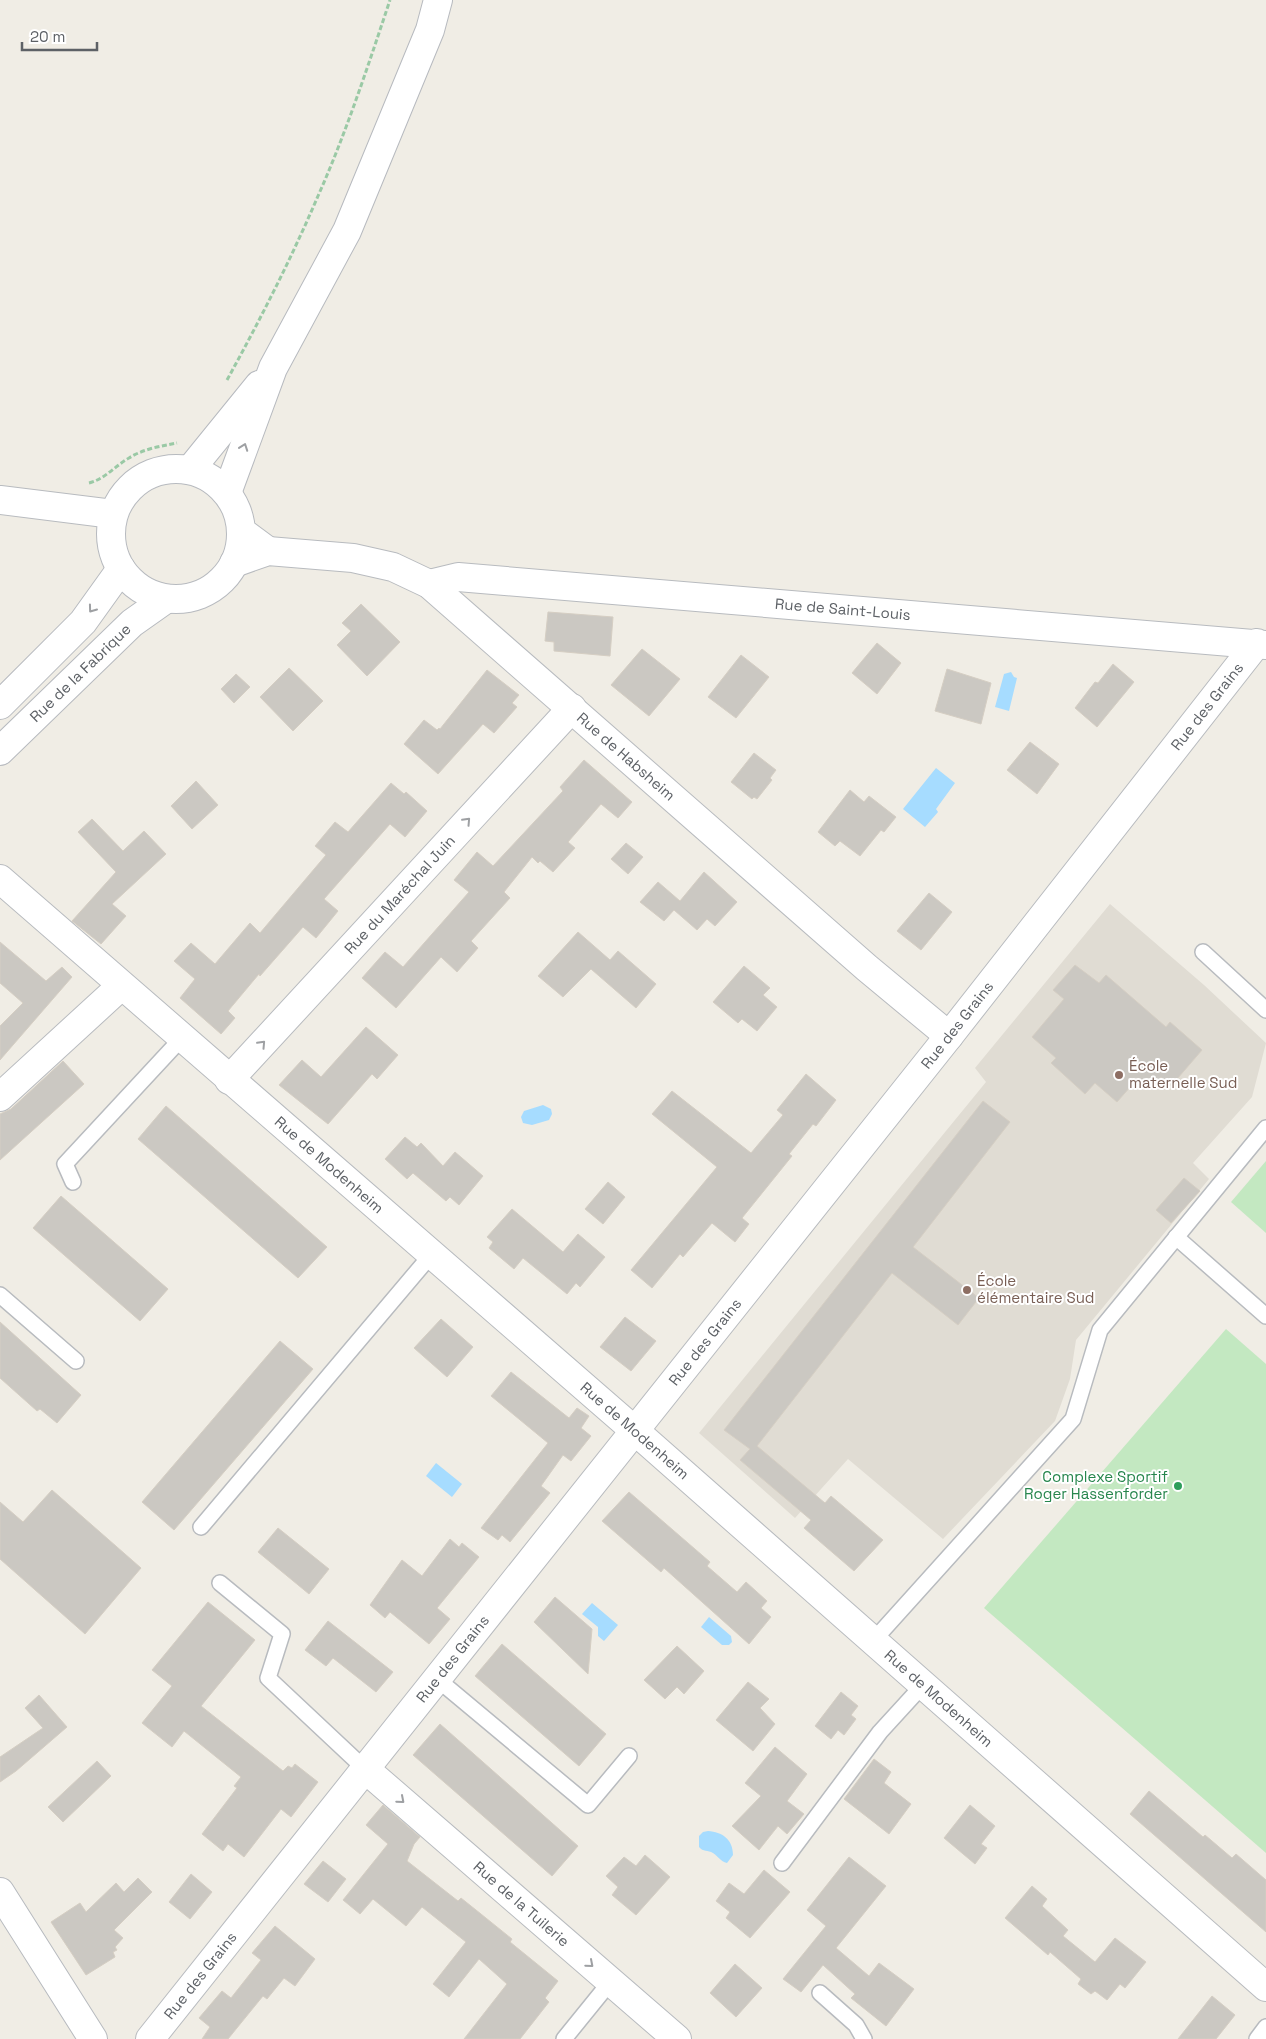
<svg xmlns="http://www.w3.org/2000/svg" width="1266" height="2039" font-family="'Space Grotesk',sans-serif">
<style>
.education{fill:#e0dcd3}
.green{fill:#c3e8c1}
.water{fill:#a6dcff}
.building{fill:#cbc8c2;stroke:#d5cec3}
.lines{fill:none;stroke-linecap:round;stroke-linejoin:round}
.service-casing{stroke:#b8bbbf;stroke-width:18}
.minor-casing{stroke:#b8bbbf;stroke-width:30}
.secondary-casing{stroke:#b7babf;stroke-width:30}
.path{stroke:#9ac9a5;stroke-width:3;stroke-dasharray:5 2.5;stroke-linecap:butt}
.service{stroke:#fff;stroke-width:15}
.minor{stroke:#fff;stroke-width:28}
.secondary{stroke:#fff;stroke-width:28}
.oneway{stroke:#9ea0a3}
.education-dot{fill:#8d6e63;stroke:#fff;stroke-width:2}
.leisure-dot{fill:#2e9e5b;stroke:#fff;stroke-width:2}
.labels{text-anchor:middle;stroke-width:4;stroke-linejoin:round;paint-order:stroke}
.street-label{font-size:15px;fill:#5d6166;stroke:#fff}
.education-label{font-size:15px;fill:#785e54;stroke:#fff;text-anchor:start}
.leisure-label{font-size:15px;fill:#27864d;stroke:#fff;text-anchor:end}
</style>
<rect width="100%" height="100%" fill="#f0ede5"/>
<path class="education" d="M1110,904L1204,985L1266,1043L1252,1097L1193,1163L1209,1179L1076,1340L1070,1379L1055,1421L943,1539L848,1459L795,1518L699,1433L986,1082L975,1068Z"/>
<g class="green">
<path d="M1266,1161V1233L1231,1202Z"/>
<path d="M1226,1329L1266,1364V1853L984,1608Z"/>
</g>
<g class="water">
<path d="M1011,672L1014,677L1017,678L1009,711L995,707L1004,674Z"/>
<path d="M936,768L955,783L936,809L938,812L925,827L903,809Z"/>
<path d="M543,1105L551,1109L552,1114L549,1120L532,1125L523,1123L521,1117L524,1111Z"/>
<path d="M436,1463L462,1484L452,1497L426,1476Z"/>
<path d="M592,1603L618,1625L604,1641L598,1636V1627L582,1614Z"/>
<path d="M709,1617L731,1636L732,1642L729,1645H722L701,1627Z"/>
<path d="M708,1831C722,1832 733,1839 733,1855L727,1863C720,1861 719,1857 713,1853C708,1850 703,1852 699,1847V1836L703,1832Z"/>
</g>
<g class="building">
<path d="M361,604L400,642L367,676L337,645L351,631L342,623Z"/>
<path d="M548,612L613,617L610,656L554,651V642L545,641Z"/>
<path d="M877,643L901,663L877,694L852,673Z"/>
<path d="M642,649L680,679L649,716L611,685Z"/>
<path d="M741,655L769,677L736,718L708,697Z"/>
<path d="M1113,664L1134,682L1097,727L1075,708L1095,682L1098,683Z"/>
<path d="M289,668L323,701L293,731L260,697Z"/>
<path d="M947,669L991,683L981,724L935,711Z"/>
<path d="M487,670L519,695L512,703L517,707L494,733L483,724L438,774L404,744L424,720L437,730L439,728L440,729Z"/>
<path d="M236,674L250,687L234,703L221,689Z"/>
<path d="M1030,742L1059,764L1037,794L1007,770Z"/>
<path d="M754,753L776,770L770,778L772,780L757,799L754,797L752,799L731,782Z"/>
<path d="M584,760L632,802L618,818L601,804L568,842L575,848L553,872L540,861L538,863L532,857L504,892L510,898L471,941L478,948L457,972L441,957L396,1008L362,978L385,952L403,967L469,892L454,880L477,852L493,866L563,791L560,787Z"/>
<path d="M196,781L218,805L192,829L171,806Z"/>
<path d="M391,783L404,794L406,792L427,811L405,837L390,824L324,899L338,911L316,938L303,927L260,976L259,974L228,1011L235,1018L221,1034L180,998L195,979L174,961L191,943L215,964L250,923L260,933L326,855L315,846L335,822L348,832Z"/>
<path d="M850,790L864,802L869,796L896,817L884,832L881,830L860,856L840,841L835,846L818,832Z"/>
<path d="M92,819L123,851L144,831L166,854L112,904L126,916L101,944L72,921L116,872L78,832Z"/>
<path d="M626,843L643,857L628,874L611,859Z"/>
<path d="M704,872L737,902L715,926L707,919L697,930L674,910L664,921L640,902L658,882L680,901Z"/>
<path d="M929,893L952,912L921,950L897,931Z"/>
<path d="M578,932L610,960L618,951L656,984L636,1008L591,969L563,997L538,976Z"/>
<path d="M0,942L46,981L62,967L72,977L0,1060V1026L23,1003L0,983Z"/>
<path d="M1075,965L1099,983L1106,975L1166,1027L1170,1022L1202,1050L1171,1086L1161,1077L1151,1089L1138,1078L1117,1102L1095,1083L1085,1094L1051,1063L1056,1058L1032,1037L1064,999L1053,990Z"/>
<path d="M744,966L770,988L763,995L777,1007L757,1031L742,1019L738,1023L713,1002Z"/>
<path d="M366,1027L398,1055L377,1079L372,1074L328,1124L279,1085L302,1060L321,1077Z"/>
<path d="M63,1061L84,1084L0,1160V1114L11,1109Z"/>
<path d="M806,1074L836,1100L816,1126L813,1124L789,1154L792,1156L742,1218L749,1224L735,1242L712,1223L683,1257L680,1254L652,1288L631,1270L717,1167L652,1114L672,1091L751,1153L783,1115L777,1110Z"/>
<path d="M983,1101L1010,1122L913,1247L979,1298L958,1325L892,1273L757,1446L825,1503L831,1496L883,1540L854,1571L804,1528L811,1520L740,1460L750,1449L724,1430Z"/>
<path d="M166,1106L327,1247L298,1278L138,1139Z"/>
<path d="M405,1137L417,1147L421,1143L443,1166L455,1152L483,1176L459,1205L450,1197L446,1201L413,1173L407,1179L385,1159Z"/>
<path d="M1184,1178L1200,1191L1171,1223L1156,1210Z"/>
<path d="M608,1182L625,1197L603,1224L585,1209Z"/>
<path d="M61,1196L168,1289L140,1321L33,1228Z"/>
<path d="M512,1209L563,1252L578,1234L605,1257L580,1287L576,1283L567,1294L523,1258L514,1269L489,1248L493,1242L487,1237Z"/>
<path d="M625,1317L656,1341L631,1371L600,1347Z"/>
<path d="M441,1319L473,1347L447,1377L414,1348Z"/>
<path d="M0,1322L81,1395L57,1423L40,1409L37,1411L0,1378Z"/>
<path d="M280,1341L313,1369L174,1530L142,1502Z"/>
<path d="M511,1372L569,1418L577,1408L589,1416L581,1428L591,1436L571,1461L563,1455L541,1486L550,1493L510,1542L502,1535L498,1540L481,1528L548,1443L491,1396Z"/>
<path d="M52,1490L141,1568L85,1634L0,1559V1502L23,1522Z"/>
<path d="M629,1492L710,1562L707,1566L737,1592L746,1582L767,1601L761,1608L771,1617L749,1644L664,1568L661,1572L602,1521Z"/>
<path d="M278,1528L329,1569L309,1594L258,1552Z"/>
<path d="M450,1539L459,1547L462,1543L479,1557L437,1608L450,1619L429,1644L390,1612L385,1618L370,1605L402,1560L422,1576Z"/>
<path d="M555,1597L592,1629L588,1674L534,1622Z"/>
<path d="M208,1602L255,1640L201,1706L283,1771L288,1766L292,1768L295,1764L318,1782L291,1817L281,1809L244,1857L228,1844L223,1851L202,1834L237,1788L234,1786L241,1777L184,1731L172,1747L142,1723L172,1686L152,1670Z"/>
<path d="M328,1621L393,1672L376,1692L333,1658L326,1666L305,1650Z"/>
<path d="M502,1644L606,1734L579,1766L475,1676Z"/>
<path d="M677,1646L704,1671L684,1694L677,1687L665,1699L644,1680Z"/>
<path d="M748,1682L769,1699L760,1708L775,1724L753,1751L716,1720Z"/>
<path d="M841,1692L858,1706L851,1715L856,1719L844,1735L838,1730L831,1739L815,1726Z"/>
<path d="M39,1695L67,1727L16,1771L0,1782V1757L43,1728L25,1708Z"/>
<path d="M440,1724L578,1846L552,1876L413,1755Z"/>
<path d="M775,1747L807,1774L787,1801L804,1814L787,1834L778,1826L759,1850L732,1826L761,1796L745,1783Z"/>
<path d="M874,1759L891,1772L884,1783L911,1804L889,1834L844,1799Z"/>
<path d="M97,1761L111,1776L63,1822L48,1807Z"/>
<path d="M1149,1791L1203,1837L1205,1835L1232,1858L1236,1854L1266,1880V1932L1130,1814Z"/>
<path d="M383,1805L420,1837L414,1844L407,1861L458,1901L461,1898L481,1914L512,1939L510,1942L558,1981L545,1998L549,2002L520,2039H464L507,1984L479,1959L449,1997L433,1984L466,1942L422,1907L406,1926L373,1899L360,1914L343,1900L388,1844L366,1825Z"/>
<path d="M970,1805L995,1826L981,1844L987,1848L975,1864L944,1838Z"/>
<path d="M645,1855L670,1877L636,1915L612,1895L618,1887L606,1876L624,1857L636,1866Z"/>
<path d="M849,1857L886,1886L836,1948L869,1976L879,1963L914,1989L886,2026L851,1998L855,1994L823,1965L801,1992L783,1979L826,1926L807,1910Z"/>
<path d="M323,1861L346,1879L328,1902L304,1884Z"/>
<path d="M764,1870L790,1892L750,1938L726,1918L730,1912L716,1901L729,1883L744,1894Z"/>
<path d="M191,1874L212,1892L190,1919L169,1902Z"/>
<path d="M138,1878L152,1892L114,1930L123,1938L115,1947L117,1950L113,1952L115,1957L86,1975L51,1922L80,1903L86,1912L116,1883L124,1892Z"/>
<path d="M1032,1886L1047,1899L1042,1906L1068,1930L1063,1936L1095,1962L1115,1938L1146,1962L1125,1988L1120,1984L1107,2000L1095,1991L1091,1994L1078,1984L1081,1979L1050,1952L1048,1955L1005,1918Z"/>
<path d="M275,1926L315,1959L295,1986L284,1978L267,1999L263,1996L228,2039H202L210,2027L199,2018L222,1991L231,1998L261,1960L252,1953Z"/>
<path d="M735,1964L762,1988L736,2017L710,1993Z"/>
<path d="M1212,1996L1235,2015L1216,2039H1178Z"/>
</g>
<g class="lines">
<g class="service-casing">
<g id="service">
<path d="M1203,952L1266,1010"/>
<path d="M73,1182L65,1164L181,1039"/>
<path d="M1176,1237L1266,1316"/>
<path d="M0,1295L76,1361"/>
<path d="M201,1527L431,1255"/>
<path d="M220,1583L282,1634L268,1678L364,1768"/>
<path d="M873,1641L1073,1419L1100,1330L1266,1128"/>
<path d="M436,1678L588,1805L629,1756"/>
<path d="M782,1863L880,1732L923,1685"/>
<path d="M820,1993L856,2025L864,2039"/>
<path d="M564,2039L611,1981"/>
<path d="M1257,2039L1266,2027"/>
</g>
</g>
<g class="minor-casing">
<g id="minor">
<path d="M0,500L113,514"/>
<path d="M241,531L268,551"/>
<path id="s1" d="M234,563L268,551L353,558L393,567L429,584L867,968L949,1036"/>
<path id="s2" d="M429,584L458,577L1266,645"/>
<path id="s3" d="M0,879L634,1430L1266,1987"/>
<path id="s4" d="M229,1080L572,708"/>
<path d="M0,1097L121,986"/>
<path id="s5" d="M364,1768L677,2039"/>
<path id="s6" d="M150,2039L949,1036L1257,643"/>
</g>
</g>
<g class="secondary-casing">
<g id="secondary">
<circle cx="176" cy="534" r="65"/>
<path d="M190,470L259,385"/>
<path d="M227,493L273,368L347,231L430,30L438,0"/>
<path d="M0,705L83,622L121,569"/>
<path id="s7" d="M0,751L132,623L166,599"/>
<path d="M0,1892L93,2039"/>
</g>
</g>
<g class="path">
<path d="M227,380C260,320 291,259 318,196C346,133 368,66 390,0"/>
<path d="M89,483C105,479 115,466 129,458C143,449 161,446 177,443"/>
</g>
<use href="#service" class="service"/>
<use href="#minor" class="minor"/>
<use href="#secondary" class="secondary"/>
</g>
<defs><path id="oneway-chevron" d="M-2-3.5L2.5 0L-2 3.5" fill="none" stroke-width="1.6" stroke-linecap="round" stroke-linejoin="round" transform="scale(1.25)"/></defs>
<g class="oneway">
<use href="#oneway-chevron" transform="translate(244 447) rotate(-70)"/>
<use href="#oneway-chevron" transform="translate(92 609) rotate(126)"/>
<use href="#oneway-chevron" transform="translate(467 821) rotate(-47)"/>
<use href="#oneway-chevron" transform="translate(262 1044) rotate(-47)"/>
<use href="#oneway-chevron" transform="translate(401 1800) rotate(41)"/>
<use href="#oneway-chevron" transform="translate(590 1964) rotate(41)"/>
</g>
<g class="education-dot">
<circle cx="1119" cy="1075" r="5"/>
<circle cx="967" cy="1290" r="5"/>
</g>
<circle class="leisure-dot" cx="1178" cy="1486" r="5"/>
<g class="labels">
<g class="street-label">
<text dy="5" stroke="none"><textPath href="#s2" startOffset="416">Rue de Saint-Louis</textPath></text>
<text dy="5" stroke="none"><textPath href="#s7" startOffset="112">Rue de la Fabrique</textPath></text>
<text dy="5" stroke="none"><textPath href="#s6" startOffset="1701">Rue des Grains</textPath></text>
<text dy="5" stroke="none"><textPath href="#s1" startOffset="464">Rue de Habsheim</textPath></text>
<text dy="5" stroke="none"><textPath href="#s4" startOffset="252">Rue du Maréchal Juin</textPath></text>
<text dy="5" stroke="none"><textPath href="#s6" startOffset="1296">Rue des Grains</textPath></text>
<text dy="5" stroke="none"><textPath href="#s3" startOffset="436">Rue de Modenheim</textPath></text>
<text dy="5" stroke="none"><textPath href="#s6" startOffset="891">Rue des Grains</textPath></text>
<text dy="5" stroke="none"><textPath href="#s3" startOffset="841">Rue de Modenheim</textPath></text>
<text dy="5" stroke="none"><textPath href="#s6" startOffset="486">Rue des Grains</textPath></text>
<text dy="5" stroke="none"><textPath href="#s3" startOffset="1246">Rue de Modenheim</textPath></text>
<text dy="5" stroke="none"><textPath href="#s5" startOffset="208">Rue de la Tuilerie</textPath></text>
<text dy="5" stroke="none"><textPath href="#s6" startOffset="81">Rue des Grains</textPath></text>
</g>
<g class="education-label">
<text x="1129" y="1071">École<tspan x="1129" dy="17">maternelle Sud</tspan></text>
<text x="977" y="1286">École<tspan x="977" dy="17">élémentaire Sud</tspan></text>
</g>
<g class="leisure-label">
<text x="1168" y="1482">Complexe Sportif<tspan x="1168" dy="17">Roger Hassenforder</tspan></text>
</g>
</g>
<path d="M22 42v8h75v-8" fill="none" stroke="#5d6166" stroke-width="2.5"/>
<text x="30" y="42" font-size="15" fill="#5d6166" stroke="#ffffff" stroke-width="4" paint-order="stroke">20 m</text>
</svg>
